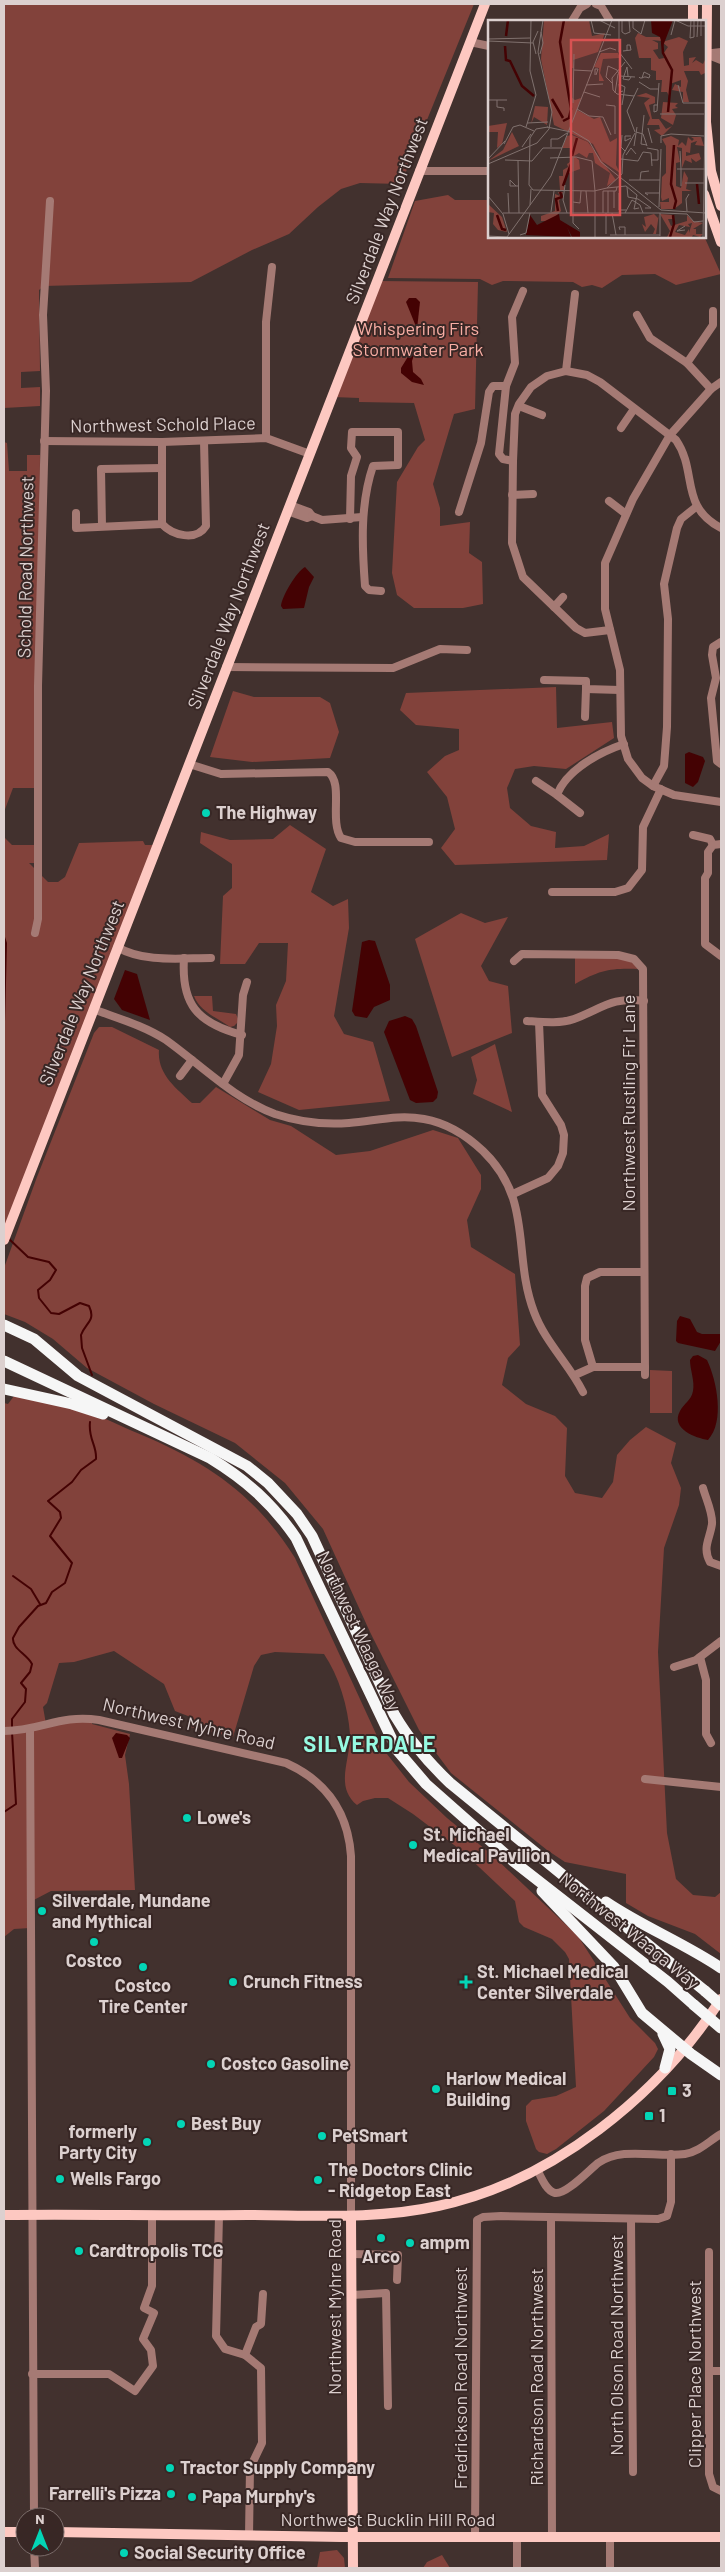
<svg xmlns="http://www.w3.org/2000/svg" width="725" height="2572" font-family="Barlow,sans-serif">
<style>
.green{fill:#82423b}
.water{fill:#440203}
.lines{fill:none;stroke-linecap:round;stroke-linejoin:round}
.stream{stroke:#440203;stroke-width:2}
.minor{stroke:#a57a74;stroke-width:8}
.major{stroke:#fdc8c1;stroke-width:10}
.highway{stroke:#f6f6f6;stroke-width:11}
.highway-bridge{stroke:#f6f6f6;stroke-width:11}
.poi-dot{fill:#03d5b6;stroke:#382725;stroke-width:2}
.labels{text-anchor:middle;stroke-width:4;stroke-linejoin:round;paint-order:stroke}
.street-label{font-size:18px;fill:#dcd0cf;stroke:#382725}
.park-label{font-size:18px;fill:#f9aea4;stroke:#382725}
.poi-label{font-size:18px;font-weight:bold;fill:#dcd0cf;stroke:#382725;text-anchor:start}
.district-label{font-size:22px;font-weight:bold;letter-spacing:1px;fill:#96fae2;stroke:#382725}
.inset-river{fill:none;stroke:#440203;stroke-width:2.5}
.inset-road{fill:none;stroke:#80716e;stroke-width:1}
.view{fill:#d85252;fill-opacity:0.15;stroke:#d85252;stroke-width:2.5}
.inset-edge{fill:none;stroke:#dcd0cf;stroke-width:2.5}
</style>
<rect width="100%" height="100%" fill="#42312e"/>
<g class="green">
<path d="M4,4H474L401,184L360,183L341,189L318,207L289,234L252,250L191,282L44,286L39,290L40,371L21,372V388L40,387V406L4,408Z"/>
<path d="M448,195L455,200H489V236H704L721,274L676,285L655,274L622,275L602,288L592,285L582,287L573,282L503,281L492,285L480,279L388,278L415,201Z"/>
<path d="M377,281L478,282L475,409L454,414L433,484L440,508V526L470,522L469,553L482,562L483,604L463,608H414L397,595L392,573L397,482L418,447L425,440L414,403L359,402V398L333,397Z"/>
<path d="M4,442L7,443L9,471H27V455H40L39,604L36,605L41,606L38,788H13L4,812L5,838L12,845H38V863H29L48,882H58L65,877L79,843L143,841L145,845H157L4,1240Z"/>
<path d="M556,687L557,728L612,722L614,738L566,769L534,766L515,769L507,788L510,808L531,826L556,832L555,848L584,846L609,834L607,860L455,865L441,848L455,829L447,797L427,772L445,756L459,750V729L416,725L400,710L406,693Z"/>
<path d="M233,691L254,697H320L330,703L339,732L330,758L252,762L210,757Z"/>
<path d="M290,825L326,849L311,892L333,906L348,899L349,928L334,1016L344,1034L373,1042L390,1101L299,1110L258,1092L271,1064L277,1026L276,1005L286,981L288,943H259L245,964H220L223,896L232,888V864L200,843L201,832L230,840L273,839Z"/>
<path d="M461,913L485,923L508,917L481,966L489,981L508,986L512,1033L452,1057L415,939Z"/>
<path d="M575,955L629,956L641,969C611,968 602,969 575,984Z"/>
<path d="M194,996H212L213,1011L236,1014L239,1021L234,1026L230,1027C218,1018 200,1012 194,996Z"/>
<path d="M99,1027H112L159,1050C157,1074 176,1088 192,1103H200L216,1087L270,1120L291,1126L336,1155L370,1151L433,1130L458,1138L481,1175V1189L467,1220L471,1247L515,1274L520,1345L508,1358L502,1385L526,1404L555,1416L567,1428L565,1476L575,1493L602,1498L613,1482L617,1455L630,1440L646,1427L676,1443L671,1463L681,1488L679,1505L664,1548L658,1652L667,1833L676,1879L693,1895L715,1897L721,1892V1954L695,1934L648,1916L626,1903V1874L565,1862L547,1850L451,1773L419,1730L370,1632L323,1529L285,1483L235,1443L154,1404L87,1368L53,1339L25,1322L4,1314V1268L37,1177L94,1033Z"/>
<path d="M495,1044L512,1112L473,1094L477,1080L471,1057Z"/>
<path d="M650,1370L672,1371V1413H650Z"/>
<path d="M14,1396C36,1401 59,1404 81,1410C98,1414 114,1423 130,1430C203,1460 252,1490 295,1558L383,1749L409,1782L447,1818L491,1854L578,1936L630,2018L655,2043L658,2049L654,2057L604,2111L556,2149L547,2154L539,2152L536,2149L526,2121V2106L532,2100L556,2096L576,2087L569,1959L565,1952L552,1939L524,1927L519,1922L515,1901L462,1851L413,1814L388,1798H375L363,1801L357,1805C334,1786 351,1759 350,1734C348,1707 339,1676 324,1654L275,1652L261,1655L254,1666L233,1737L190,1727L188,1716L175,1711L164,1684L114,1651L74,1662L59,1663L47,1703L43,1707L46,1724L92,1719V1724L130,1734L125,1755L129,1784L135,1890L51,1891L30,1902V1928L14,1929L4,1937V1403L8,1404Z"/>
<path d="M337,2550L344,2558L345,2568H317L320,2552Z"/>
<path d="M442,2555L450,2568H423L427,2562Z"/>
</g>
<g class="water">
<path d="M409,298H416L420,302L417,329L406,302Z"/>
<path d="M414,347L416,349L412,361L413,372L421,379L424,385L412,382L401,373V368Z"/>
<path d="M305,567L314,577L309,587L304,608L283,609L281,606C282,596 297,571 305,567Z"/>
<path d="M689,752L703,757L705,761L698,782L693,787L685,783V754Z"/>
<path d="M369,940L375,941L390,985V1000L374,1007L367,1018L355,1016L352,1011L362,942Z"/>
<path d="M125,970L137,974L150,1020L122,1010L114,999Z"/>
<path d="M405,1016L412,1019L416,1026L438,1092L437,1098L433,1102L416,1103L410,1100L384,1032L389,1021Z"/>
<path d="M680,1316L690,1319L697,1332L702,1334H720L721,1341L715,1351L678,1343L676,1341L677,1321Z"/>
<path d="M698,1355L707,1360C717,1381 725,1422 708,1440C696,1438 670,1429 680,1411C684,1403 691,1401 693,1391C695,1381 690,1370 690,1360L693,1356Z"/>
<path d="M116,1733L127,1735L130,1738L122,1758H119L112,1738Z"/>
</g>
<g class="lines">
<g class="stream">
<path d="M4,937L6,943L4,1022"/>
<path d="M4,1032V1040"/>
<path d="M8,1238L28,1257L49,1262L56,1270L50,1280L38,1290L39,1298L51,1313L59,1314L80,1303L89,1306C96,1321 86,1322 81,1335L82,1348L92,1375"/>
<path d="M13,1576L31,1589L40,1604"/>
<path d="M12,1727V1719L25,1702L26,1689L21,1683L30,1672L32,1664C27,1654 12,1649 13,1638L19,1627L38,1606L46,1603L52,1592L65,1583L72,1563L50,1536L61,1518L60,1512L48,1501L72,1482L81,1470L96,1459C97,1445 88,1439 90,1422"/>
<path d="M4,1812L16,1804L12,1732"/>
</g>
<g class="minor">
<path d="M596,4L601,6L610,21"/>
<path d="M572,21L580,8L587,4"/>
<path d="M470,42L489,46"/>
<path d="M704,54L721,52"/>
<path d="M706,54L721,60"/>
<path d="M419,171H489"/>
<path d="M637,315L650,338L687,363L711,389"/>
<path d="M687,363L713,325V311"/>
<path d="M566,371L575,294"/>
<path d="M721,382L711,389L670,435L633,499L605,563V609L620,670L621,736L628,759L642,778L653,786L674,795L721,802"/>
<path d="M519,406L542,415"/>
<path d="M621,428L634,409"/>
<path d="M266,438V322L272,267"/>
<path d="M44,441L162,442L266,438L310,454"/>
<path d="M513,461L503,459L499,454L506,386L515,363L512,317L523,291"/>
<path d="M512,495L533,494"/>
<path d="M609,501L626,514"/>
<path d="M287,511L307,518L312,516L309,512L290,505"/>
<path d="M459,512L481,443L489,392L493,386H506"/>
<path d="M76,513V528L162,524V442"/>
<path d="M312,516L322,520L362,517"/>
<path d="M350,519L351,476L357,457L351,448L352,432H398V465L373,466C360,504 362,546 365,586L369,590L381,591"/>
<path d="M162,524C172,535 196,542 206,526L204,441"/>
<path d="M102,526L101,469L162,468"/>
<path d="M554,607L563,597"/>
<path d="M610,630L585,633L576,628L523,577L512,543L513,461L515,414L519,404L531,387L547,376L566,371L587,375L600,382L676,440C698,472 679,506 721,528"/>
<path d="M721,642L713,647L712,655L716,678L711,698L717,761L721,764"/>
<path d="M226,667L393,668L440,649L467,650"/>
<path d="M544,680L586,681V689L620,690"/>
<path d="M585,717L586,689"/>
<path d="M189,764L221,774L328,772C344,783 329,820 341,838L355,842H429"/>
<path d="M536,781L557,795"/>
<path d="M653,786L664,766L667,727L668,619L664,584L677,528L681,519L696,507"/>
<path d="M580,813L557,795C566,770 600,752 624,744"/>
<path d="M693,835L710,839L713,845"/>
<path d="M721,844L713,845L708,852V873L705,878V944L721,956"/>
<path d="M552,892H615L628,888L642,870L643,827L661,789"/>
<path d="M35,933L38,919V686L46,391L43,315L50,201"/>
<path d="M117,947C144,963 181,958 211,958"/>
<path d="M184,958C181,1004 197,1023 242,1035"/>
<path d="M514,961L522,954L618,955L634,959L643,969L645,1375"/>
<path d="M93,1009C117,1018 145,1026 166,1040C201,1065 234,1099 275,1114C299,1122 324,1125 349,1123C375,1121 398,1114 424,1119C447,1123 466,1135 483,1151C534,1200 512,1254 534,1312C545,1342 569,1364 583,1392"/>
<path d="M527,1021C542,1022 560,1024 574,1019C601,1009 613,996 644,1001"/>
<path d="M180,1076L192,1060"/>
<path d="M223,1084L239,1055L243,995L247,982"/>
<path d="M513,1194L548,1178L558,1166L563,1153L564,1135L561,1125L542,1095L539,1022"/>
<path d="M593,1367L585,1340V1286L587,1278L600,1272H644"/>
<path d="M575,1375L593,1367H645"/>
<path d="M703,1488C706,1499 713,1513 712,1524C710,1539 702,1547 710,1562L721,1566"/>
<path d="M700,1657L706,1680V1734L711,1743"/>
<path d="M674,1667L696,1660L721,1641"/>
<path d="M30,1730L34,2517"/>
<path d="M4,1731C41,1731 60,1714 99,1720L286,1763C326,1781 348,1812 351,1856V2216"/>
<path d="M645,1779L721,1787"/>
<path d="M537,2169C541,2177 546,2191 555,2193C566,2195 589,2170 598,2163C623,2146 656,2158 685,2154C699,2152 709,2141 721,2134"/>
<path d="M219,2216L216,2336L225,2349L245,2355L261,2368L262,2443L250,2468L249,2536"/>
<path d="M551,2218L552,2537"/>
<path d="M631,2219L633,2472"/>
<path d="M709,2252V2474L713,2487L721,2491"/>
<path d="M352,2254L398,2255L397,2280"/>
<path d="M352,2295L386,2293L388,2406"/>
<path d="M245,2355L256,2327L261,2324L263,2294"/>
<path d="M709,2371H721"/>
<path d="M32,2374H109L135,2391L153,2366L151,2350L143,2339L154,2313L144,2308L152,2286V2216"/>
<path d="M475,2537L477,2220L483,2217L501,2216L658,2219L667,2216L671,2202V2154"/>
<path d="M517,2537V2568"/>
<path d="M610,2537V2568"/>
<path d="M34,2547L35,2568"/>
</g>
<g class="major">
<path d="M693,4V21"/>
<path d="M707,4L706,122L711,171L721,206"/>
<path d="M704,194L721,242"/>
<path d="M4,1240L485,4"/>
<path d="M4,2215C85,2214 166,2216 247,2215C311,2215 375,2220 438,2206C552,2182 659,2095 721,1999"/>
<path d="M351,2216L353,2568"/>
<path d="M4,2532H25"/>
<path d="M55,2532L341,2537H721"/>
</g>
<g class="highway">
<path d="M4,1325L34,1339L78,1376L247,1466L268,1483L297,1514L312,1536L394,1714C409,1740 428,1762 450,1783L705,1991"/>
<path d="M4,1361L210,1458C246,1480 272,1503 296,1538L397,1750L426,1784L513,1861L668,1982L694,2005"/>
<path d="M4,1389L72,1404L103,1414"/>
<path d="M542,1891L614,1967L642,2013L691,2054L721,2075"/>
<path d="M606,1902C643,1927 684,1943 721,1968"/>
<path d="M663,2034L670,2049L665,2068"/>
</g>
<g class="highway-bridge">
<path d="M705,1991L721,2005"/>
<path d="M694,2005L721,2028"/>
</g>
</g>
<g class="poi-dot">
<circle cx="206" cy="813" r="5"/>
<circle cx="187" cy="1818" r="5"/>
<circle cx="413" cy="1845" r="5"/>
<circle cx="42" cy="1911" r="5"/>
<circle cx="94" cy="1942" r="5"/>
<circle cx="143" cy="1967" r="5"/>
<circle cx="233" cy="1982" r="5"/>
<path d="M463.5 1974.5h5v5h5v5h-5v5h-5v-5h-5v-5h5z"/>
<circle cx="211" cy="2064" r="5"/>
<circle cx="436" cy="2089" r="5"/>
<rect x="667" y="2086" width="10" height="10" rx="2.5"/>
<rect x="644" y="2111" width="10" height="10" rx="2.5"/>
<circle cx="181" cy="2124" r="5"/>
<circle cx="322" cy="2136" r="5"/>
<circle cx="147" cy="2142" r="5"/>
<circle cx="60" cy="2179" r="5"/>
<circle cx="318" cy="2180" r="5"/>
<circle cx="381" cy="2238" r="5"/>
<circle cx="410" cy="2243" r="5"/>
<circle cx="79" cy="2251" r="5"/>
<circle cx="170" cy="2468" r="5"/>
<circle cx="171" cy="2494" r="5"/>
<circle cx="192" cy="2497" r="5"/>
<circle cx="124" cy="2553" r="5"/>
</g>
<g class="labels">
<g class="street-label">
<text transform="translate(387 211) rotate(-69)" y="6">Silverdale Way Northwest</text>
<text transform="translate(163 425) rotate(-1)" y="6">Northwest Schold Place</text>
<text transform="translate(26 567) rotate(-89)" y="6">Schold Road Northwest</text>
<text transform="translate(229 616) rotate(-69)" y="6">Silverdale Way Northwest</text>
<text transform="translate(82 993) rotate(-68)" y="6">Silverdale Way Northwest</text>
<text transform="translate(629 1103) rotate(-90)" y="6">Northwest Rustling Fir Lane</text>
<text transform="translate(359 1631) rotate(65)" y="6">Northwest Waaga Way</text>
<text transform="translate(189 1724) rotate(13)" y="6">Northwest Myhre Road</text>
<text transform="translate(629 1931) rotate(39)" y="6">Northwest Waaga Way</text>
<text transform="translate(335 2307) rotate(-90)" y="6">Northwest Myhre Road</text>
<text transform="translate(617 2345) rotate(-90)" y="6">North Olson Road Northwest</text>
<text transform="translate(695 2374) rotate(-90)" y="6">Clipper Place Northwest</text>
<text transform="translate(537 2377) rotate(-90)" y="6">Richardson Road Northwest</text>
<text transform="translate(461 2378) rotate(-90)" y="6">Fredrickson Road Northwest</text>
<text x="388" y="2526">Northwest Bucklin Hill Road</text>
</g>
<g class="park-label">
<text x="418" y="335">Whispering Firs<tspan x="418" dy="21">Stormwater Park</tspan></text>
</g>
<g class="poi-label">
<text x="216" y="819">The Highway</text>
<text x="197" y="1824">Lowe's</text>
<text x="423" y="1841">St. Michael<tspan x="423" dy="21">Medical Pavilion</tspan></text>
<text x="52" y="1907">Silverdale, Mundane<tspan x="52" dy="21">and Mythical</tspan></text>
<text x="94" y="1967" text-anchor="middle">Costco</text>
<text x="477" y="1978">St. Michael Medical<tspan x="477" dy="21">Center Silverdale</tspan></text>
<text x="243" y="1988">Crunch Fitness</text>
<text x="143" y="1992" text-anchor="middle">Costco<tspan x="143" dy="21">Tire Center</tspan></text>
<text x="221" y="2070">Costco Gasoline</text>
<text x="446" y="2085">Harlow Medical<tspan x="446" dy="21">Building</tspan></text>
<text x="682" y="2097">3</text>
<text x="659" y="2122">1</text>
<text x="191" y="2130">Best Buy</text>
<text x="137" y="2138" text-anchor="end">formerly<tspan x="137" dy="21">Party City</tspan></text>
<text x="332" y="2142">PetSmart</text>
<text x="328" y="2176">The Doctors Clinic<tspan x="328" dy="21">- Ridgetop East</tspan></text>
<text x="70" y="2185">Wells Fargo</text>
<text x="420" y="2249">ampm</text>
<text x="89" y="2257">Cardtropolis TCG</text>
<text x="381" y="2263" text-anchor="middle">Arco</text>
<text x="180" y="2474">Tractor Supply Company</text>
<text x="161" y="2500" text-anchor="end">Farrelli's Pizza</text>
<text x="202" y="2503">Papa Murphy's</text>
<text x="134" y="2559">Social Security Office</text>
</g>
<g class="district-label">
<text x="370" y="1752">SILVERDALE</text>
</g>
</g>
<g transform="translate(488 20)">
<rect width="218" height="218" fill="#42312e"/>
<path d="M56,0H101L104,16L117,13L110,32L85,40L86,48H82L83,77L87,80L93,78L89,90L106,99L112,97L122,122L129,118L128,145L132,153L114,141L105,124L66,105L53,39ZM150,13L158,17H172L173,21L164,20L170,23V29L165,30L171,39L176,38L175,34L180,27L174,22L191,17L200,21L195,32L196,46L201,45V38L208,37L204,43L208,40L215,44L217,40V53L213,55L211,51H196L200,61L198,70L201,82H195V72L184,70L187,64L193,67V60L182,64V78L179,72H173L174,60H168V51L163,50V38H151L147,18ZM113,33H130L132,38L115,39L112,53L116,61H111V48L106,47ZM158,73L167,77V83L161,85L164,99H171L178,109L184,106L174,116L166,110L172,109L171,105H159L162,98L156,83L162,78L148,76ZM175,82L190,83L187,86L190,88L184,89L188,95L185,105L173,98ZM47,86L60,87L59,105L46,97L43,104ZM19,103L14,124L9,128L10,112H0V106ZM24,112L31,126L0,141L15,130ZM84,115L100,122L128,160L119,166L122,153L107,143L105,133H101L99,138L91,133L86,136L91,140L92,149L78,154L76,170H72L71,156H75V150L80,147L79,144L82,142L83,128H74L79,116ZM183,116L191,120L190,126L194,122L198,126L200,117L204,121L206,119L203,117H213L216,126L207,125L209,121L203,123L202,133L198,132V136L211,133L213,139L208,142L203,138L204,143L197,140L194,148V128L189,127L192,142L188,143V166L193,168L196,151L200,158L198,169L204,171H194V183L186,189H173L172,182H181V178L174,181L173,177L174,157L178,153V126L174,119ZM70,172H75L71,181L73,191L63,201H53V196L67,191V174L72,176ZM0,184L14,197L19,212L10,210L5,204L6,193L0,192ZM166,194L170,198L171,194L168,214H165L167,209L163,204L157,212L154,204L158,207L156,197ZM172,194L185,195V199H180L183,206L199,201V195L205,201L215,203L205,209H208V214H215L212,217L205,215L204,217H173H179L182,211ZM204,203L201,213V209L197,215L187,212L191,205L202,207L200,204Z" fill="#82423b" fill-rule="evenodd"/>
<path d="M163,0H185L175,26L172,17L164,13ZM71,194L72,200L92,212V217H84L79,207L83,217L38,215L42,195L49,205Z" fill="#440203"/>
<path class="inset-river" d="M18,16L20,0M174,20L175,33L184,50L180,92M17,26L18,40L22,41L34,66L46,76M64,79L75,98M75,101L81,98L83,89L72,22L76,0M186,125L183,164L188,181L186,189M84,136L89,118M209,164L211,184M75,166L83,144M70,191L68,179L74,177L72,172M9,195L14,209L18,210M182,217L186,204L185,195"/>
<path class="inset-road" d="M103,0L106,13L123,15M111,0L127,8M131,0V32L144,49M134,0V12L137,14L142,12L141,0M145,0V8L153,14L157,0M203,0L202,18L206,17V0M183,15L187,0L200,6H218M213,16V0M209,17L210,0M0,19L42,18M0,21L45,23M135,31L143,30L142,25H139V30M111,32L122,28L128,30M48,34L45,22L50,11M52,34L55,23L53,12M137,42L124,58L125,70L129,74L146,76M86,50L104,51M107,55V49H110L108,55M140,56L139,47L135,59L141,60L143,57M151,57L152,58H154L156,57H158L161,58L162,55L156,52L154,58M151,62L162,69H171M124,63L118,57L120,46L129,50L132,56L147,57M98,65L115,64M190,65L195,83H218M135,71L132,72L131,64L137,67M96,72L112,77M127,73L130,54M0,80H19M9,80V87L16,88V91M85,83L86,34M118,85L127,86V114M134,85L137,67M169,85H166V92L169,91L171,63M89,89L101,96L115,97L123,115M172,94H216M156,95L153,124L159,125M39,103L60,102M38,107L48,75L42,51L43,0M59,107L83,112M60,107L48,109L42,118L41,165L45,170L106,171L119,168L134,154L135,135L147,113M160,108L164,123M81,109L101,121L113,142L173,190L218,193M147,112L139,91L150,68M148,112L155,114L159,126M134,115L133,127L137,131M143,118L137,121V116H143M173,123V116L183,114L216,116M16,124L25,107L32,105L46,111M146,126L149,107M34,127L43,114M63,127V119H70L79,113M159,128L170,130V140H164M192,131L193,149M138,135L143,128L148,134M62,138L88,137L104,141L107,171M85,138V203L91,209M0,139L17,121M133,139L150,141L155,132L163,133L164,146M17,140L44,141L55,128H74M30,141L31,193M0,144L49,123L61,109L64,92L50,32L55,0M189,149H218M141,160H172M152,160L153,152L161,151M197,163H216M77,165L75,180L79,193M28,166L22,160V166H31M193,166V149M139,167L140,177L150,179L163,188H157M119,168L138,166L149,175L146,189L151,188M98,171L100,193M107,171V217M120,171V193M126,171V188M20,173L21,193M131,173V190H138M160,175L157,173H172M0,176L15,194L21,214M85,182L92,183L93,171M42,185L43,169M171,187L173,129M199,191L198,179L201,174M63,192L66,171M15,193H174L199,194L206,202L215,201M115,193V171H128L129,167M118,193V214M124,193L128,215M137,193L144,180L152,185L155,193M172,193V216M132,210L131,207H137V215M197,210L189,211L197,206M32,215L38,213L42,193M122,215H172M0,216L19,217M19,217L63,156L124,0M215,217L218,49"/>
<path class="view" d="M83,20H132V195H83Z"/>
<rect width="218" height="218" class="inset-edge"/>
</g>
<rect width="725" height="2572" fill="none" stroke="#dcd0cf" stroke-width="10"/>
<g transform="translate(40 2532)"><circle r="24" fill="#382725" stroke="#7a6b69"/>
<path d="M0-4L9 19L0 12L-9 19Z" fill="#03d5b6"/>
<text y="-8" font-size="14" font-weight="bold" text-anchor="middle" fill="#dcd0cf">N</text>
</g>
</svg>
